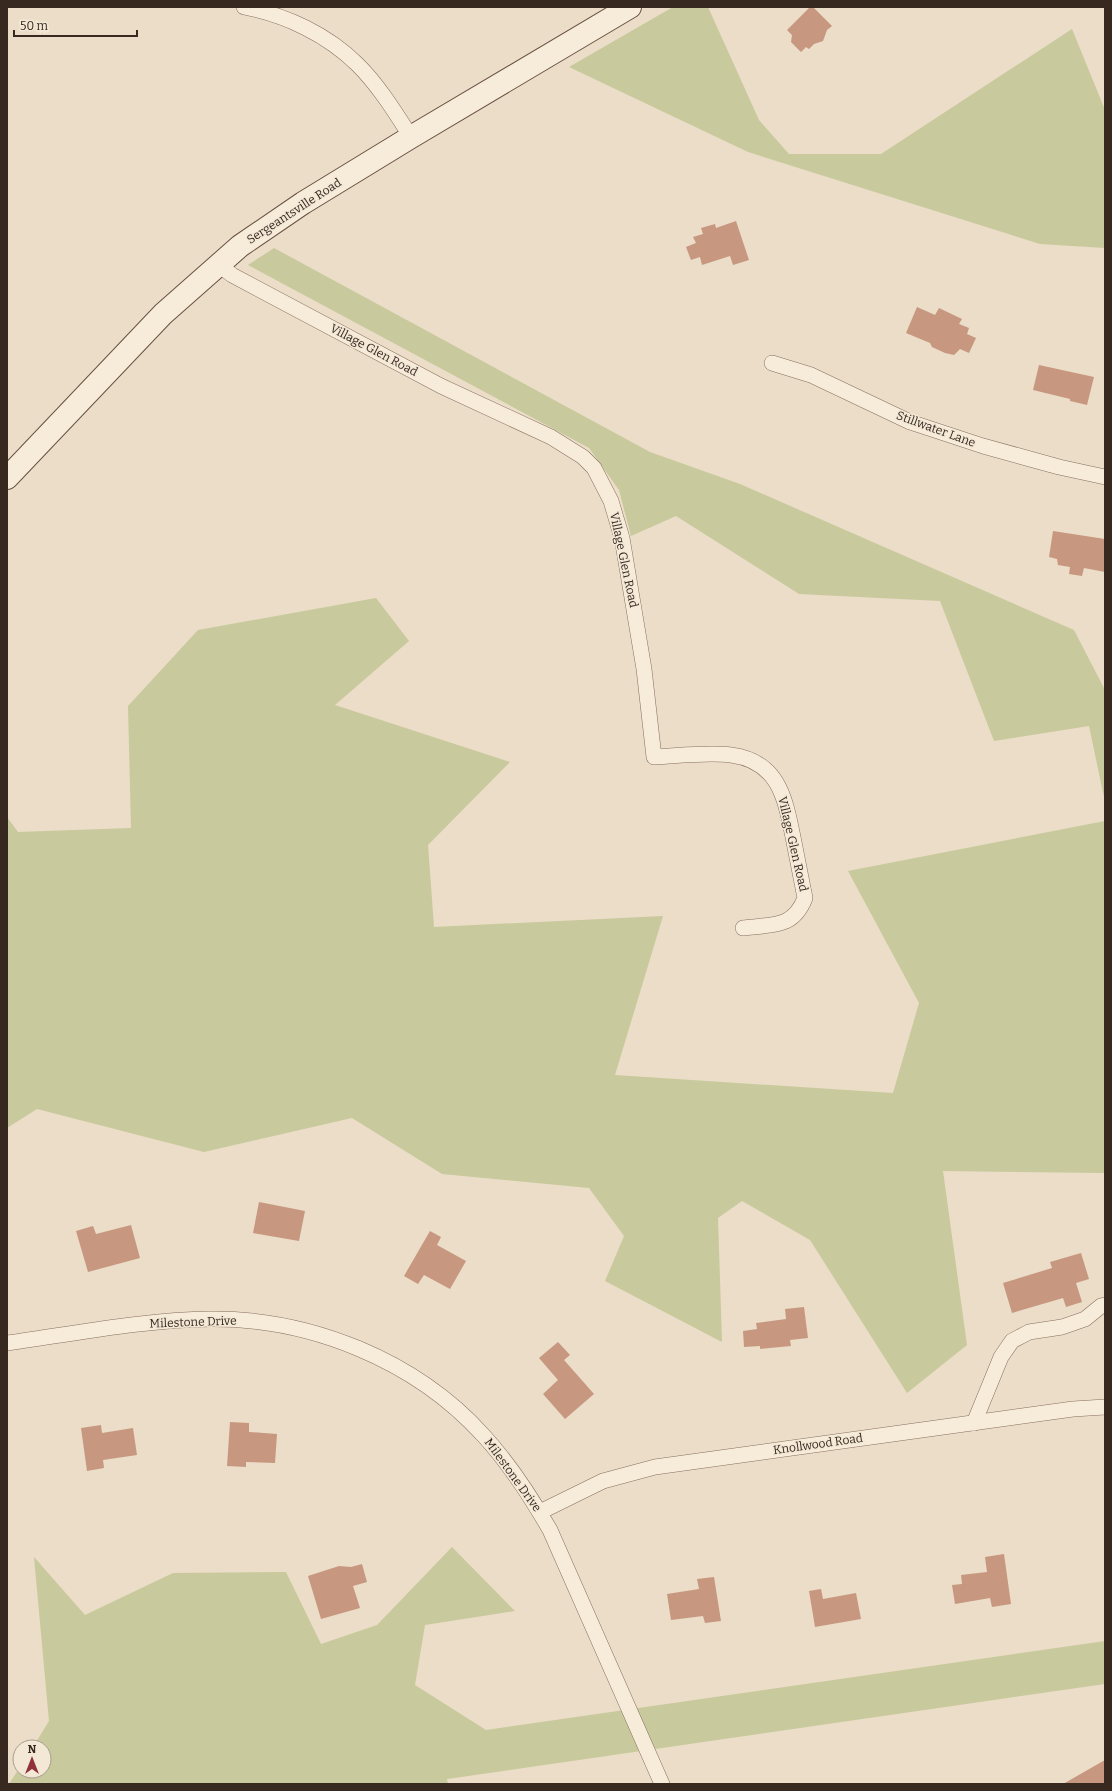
<svg xmlns="http://www.w3.org/2000/svg" width="1112" height="1791" font-family="Bitter,serif">
<style>
.green{fill:#c8c99c}
.building{fill:#c79780}
.lines{fill:none;stroke-linecap:round;stroke-linejoin:round}
.street-casing{stroke:#86705e;stroke-width:16}
.secondary-casing{stroke:#685141;stroke-width:24}
.street{stroke:#f7ebda;stroke-width:15}
.secondary{stroke:#f7ebda;stroke-width:22}
.labels{text-anchor:middle;stroke-width:3;stroke-linejoin:round;paint-order:stroke}
.street-label{font-size:12px;fill:#372920;stroke:#f3e8d6}
</style>
<rect width="100%" height="100%" fill="#ebddc7"/>
<g class="green">
<path d="M673,7H708L759,120L789,154H881L1072,29L1105,110V248L1040,244L748,152L569,67Z"/>
<path d="M274,248L650,452L740,484L1074,630L1105,690V802L1089,726L994,741L940,601L799,594L676,516L631,536L619,490L589,448L248,265Z"/>
<path d="M376,598L409,641L335,705L510,762L428,845L434,927L663,916L615,1075L893,1093L919,1003L848,871L1105,821V1173L943,1171L967,1345L907,1393L810,1240L742,1201L718,1218L722,1342L605,1281L624,1236L589,1188L442,1174L352,1118L204,1152L37,1109L7,1128V817L18,832L131,828L128,706L198,630Z"/>
<path d="M452,1547L515,1611L425,1625L415,1685L486,1730L1105,1641V1684L447,1779L448,1784H9L20,1767V1771H44V1747H33L49,1721L34,1557L85,1615L173,1573L286,1572L321,1644L377,1625Z"/>
</g>
<g class="building">
<path d="M810,7H813L832,26L827,30L823,41L814,44L809,49L806,47L801,52L791,42L792,35L787,30Z"/>
<path d="M736,221L749,260L733,265L730,256L702,265L700,257L691,260L686,247L696,243L693,237L703,234L701,228L715,224L716,228Z"/>
<path d="M917,307L935,315L939,308L962,319L959,324L969,328L967,334L976,338L969,353L960,349L954,355L945,353L932,347L930,343L906,333Z"/>
<path d="M1039,365L1094,377L1087,405L1070,401V399L1033,390Z"/>
<path d="M1053,531L1105,539V572L1084,568L1082,576L1069,574L1070,567L1058,565L1057,559L1049,557Z"/>
<path d="M259,1202L305,1211L299,1241L253,1233Z"/>
<path d="M131,1225L140,1258L88,1272L76,1231L93,1226L96,1234Z"/>
<path d="M430,1231L441,1237L437,1245L466,1261L450,1289L424,1275L418,1284L404,1276Z"/>
<path d="M1081,1253L1089,1279L1076,1283L1082,1302L1066,1307L1063,1298L1012,1313L1003,1283L1052,1268L1050,1262Z"/>
<path d="M804,1307L808,1338L790,1340L791,1346L760,1349V1346L744,1347L743,1331L757,1329L756,1323L786,1319L785,1309Z"/>
<path d="M558,1342L570,1355L564,1360L594,1394L565,1419L543,1394L558,1380L539,1358Z"/>
<path d="M230,1422L249,1423V1432L277,1434L275,1463L246,1462V1467L227,1466Z"/>
<path d="M101,1425L102,1433L133,1428L137,1455L103,1460L104,1468L87,1471L81,1428Z"/>
<path d="M1004,1554L1011,1604L992,1607L990,1598L955,1604L952,1585L962,1584L961,1575L987,1572L985,1557Z"/>
<path d="M362,1564L367,1582L353,1586L360,1608L321,1619L308,1576L339,1566L351,1567Z"/>
<path d="M714,1577L721,1621L705,1623L703,1616L671,1620L667,1594L699,1589L697,1579Z"/>
<path d="M821,1589L823,1599L856,1593L861,1619L815,1627L809,1591Z"/>
<path d="M1105,1760V1784H1063Z"/>
</g>
<g class="lines">
<g class="street-casing">
<g id="street">
<path d="M244,7C286,15 328,35 358,65C379,86 395,112 411,137"/>
<path d="M218,264L232,275L441,386L551,437L583,457L594,468L611,501L622,538L644,669L654,757C679,756 706,752 731,755C778,761 785,797 793,837C797,857 801,878 805,898C793,929 772,924 743,928"/>
<path d="M772,363L811,375L910,422L983,446L1059,467L1105,477"/>
<path d="M7,1343C74,1334 142,1320 210,1319C310,1318 415,1360 483,1435C509,1463 531,1497 550,1530L662,1784"/>
<path d="M974,1423L1001,1357L1012,1341L1029,1332L1062,1327L1085,1319L1101,1306L1105,1305"/>
<path d="M540,1512L603,1481L655,1467L1073,1409L1105,1407"/>
</g>
</g>
<g class="secondary-casing">
<path id="secondary" d="M7,478L163,314L240,246L303,203L411,137L630,7"/>
</g>
<use href="#street" class="street"/>
<use href="#secondary" class="secondary"/>
</g>
<g class="labels">
<g class="street-label">
<text transform="translate(294 211) rotate(-33)" y="4">Sergeantsville Road</text>
<text transform="translate(374 350) rotate(28)" y="4">Village Glen Road</text>
<text transform="translate(936 429) rotate(20)" y="4">Stillwater Lane</text>
<text transform="translate(624 560) rotate(78)" y="4">Village Glen Road</text>
<text transform="translate(793 844) rotate(77)" y="4">Village Glen Road</text>
<text transform="translate(193 1322) rotate(-2)" y="4">Milestone Drive</text>
<text transform="translate(818 1444) rotate(-8)" y="4">Knollwood Road</text>
<text transform="translate(513 1475) rotate(54)" y="4">Milestone Drive</text>
</g>
</g>
<rect width="1112" height="1791" fill="none" stroke="#372920" stroke-width="16"/>
<g transform="translate(32 1759)"><circle r="19" fill="#f3e8d6" stroke="#a89c8d"/>
<path d="M0-3L7 15L0 10L-7 15Z" fill="#91323b"/>
<text y="-6" font-size="11" font-weight="bold" text-anchor="middle" fill="#372920">N</text>
</g>
<path d="M14 30v6h123v-6" fill="none" stroke="#372920" stroke-width="2"/>
<text x="20" y="30" font-size="12" fill="#372920" stroke="#f3e8d6" stroke-width="3" paint-order="stroke">50 m</text>
</svg>
